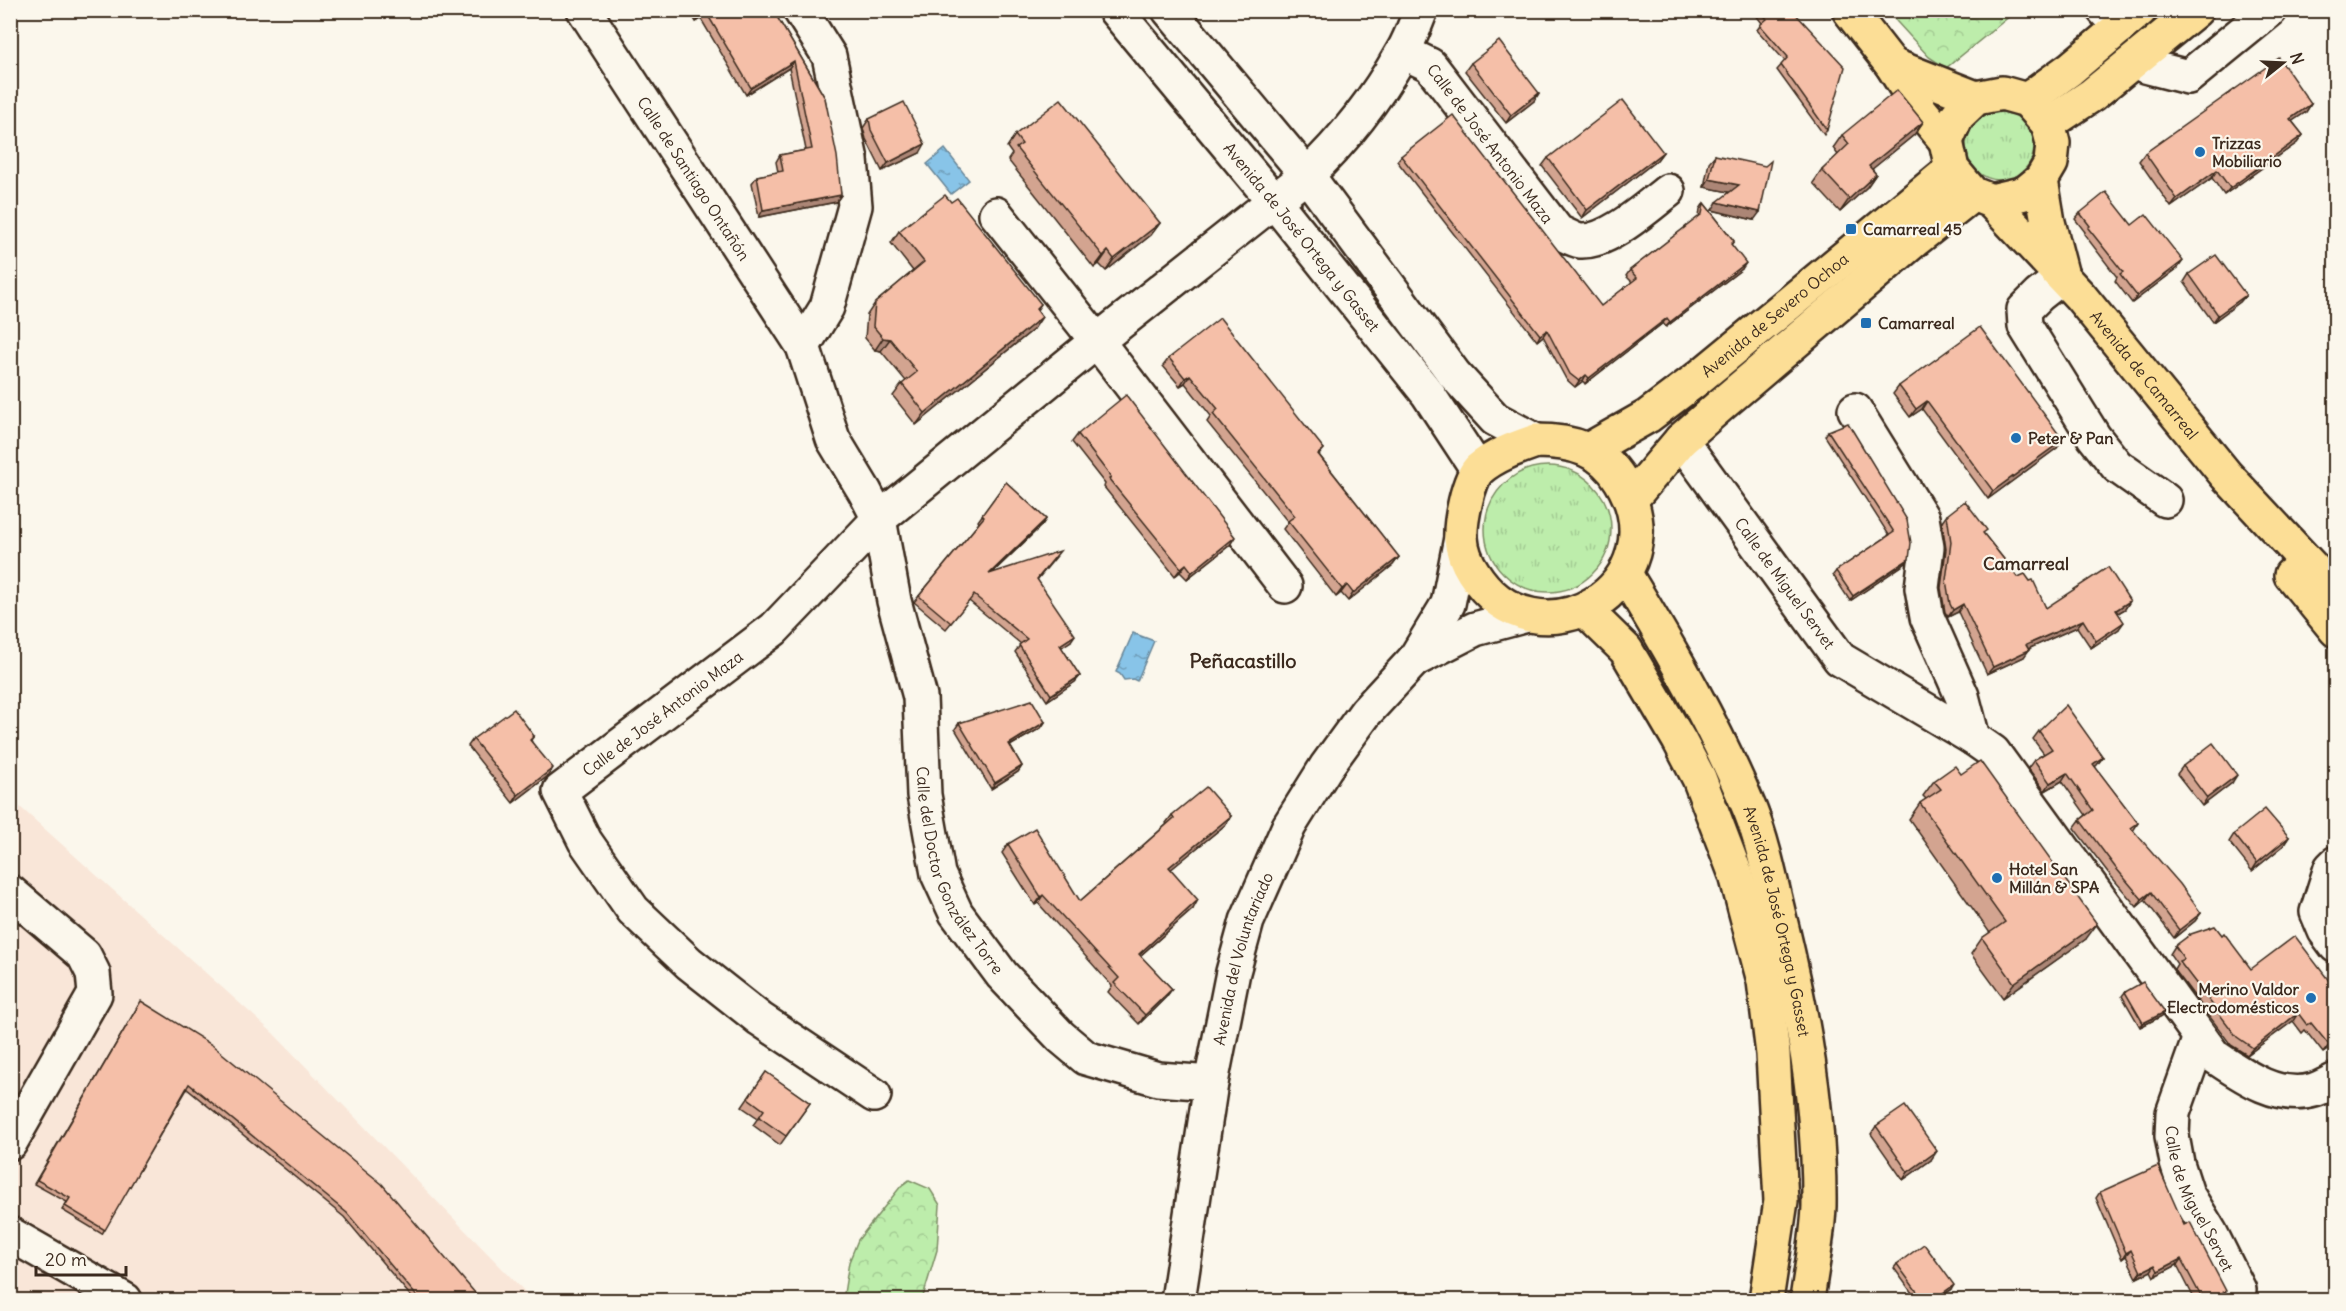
<svg xmlns="http://www.w3.org/2000/svg" width="2346" height="1311" font-family="Delius,sans-serif">
<style>
.built{fill:#f9e6d8}
.grass{fill:url(#grass-tufts);stroke:#7c8c64;stroke-width:1.5}
.park{fill:url(#park-crowns);stroke:#7c8c64;stroke-width:1.5}
.water{fill:url(#water-ripples);stroke:#698697;stroke-width:1.5}
.lines{fill:none;stroke-linecap:round;stroke-linejoin:round}
.minor-casing{stroke:#3b2a1e;stroke-width:38}
.major-casing{stroke:#3b2a1e;stroke-width:38}
.highway-casing{stroke:#3b2a1e;stroke-width:38}
.minor{stroke:#fbf7ec;stroke-width:33}
.major{stroke:#fcde96;stroke-width:33}
.highway{stroke:#fcde96;stroke-width:33}
.wall{fill:#d3a490;stroke:#3b2a1e;stroke-width:1.5}
.shaded-wall{fill:#ac8676;stroke:#3b2a1e;stroke-width:1.5}
.building{fill:#f5bfa8;stroke:#3b2a1e;stroke-width:1.5}
.poi-dot{fill:#1f6fb2;stroke:#fbf7ec;stroke-width:2}
.labels{text-anchor:middle;stroke-width:4.5;stroke-linejoin:round;paint-order:stroke}
.poi-label{font-size:16px;font-weight:bold;fill:#3b2a1e;stroke:#fbf7ec;text-anchor:start}
.street-label{font-size:16px;fill:#3b2a1e;stroke:#fbf7ec}
.neighbourhood-label{font-size:18px;font-weight:bold;fill:#3b2a1e;stroke:#fbf7ec}
.quarter-label{font-size:20px;font-weight:bold;fill:#3b2a1e;stroke:#fbf7ec}
</style>
<defs>
<pattern id="grass-tufts" width="24" height="20" patternUnits="userSpaceOnUse" patternTransform="scale(1.5)"><rect width="24" height="20" fill="#bdedab"/><path d="M3 7l-1-3M5 7V3M7 7l1-3M15 17l-1-3M17 17v-4M19 17l1-3" fill="none" stroke="#a3cb93"/></pattern>
<pattern id="park-crowns" width="20" height="18" patternUnits="userSpaceOnUse" patternTransform="scale(1.5)"><rect width="20" height="18" fill="#bdedab"/><path d="M2 6a3 3 0 1 1 6 0M12 15a3 3 0 1 1 6 0" fill="none" stroke="#a3cb93"/></pattern>
<pattern id="water-ripples" width="26" height="14" patternUnits="userSpaceOnUse" patternTransform="scale(1.5)"><rect width="26" height="14" fill="#88c4e8"/><path d="M2 4q2-2 4 0t4 0M15 11q2-2 4 0t4 0" fill="none" stroke="#709fbb"/></pattern>
</defs>
<rect width="100%" height="100%" fill="#fbf7ec"/>
<filter id="ink" filterUnits="userSpaceOnUse"><feTurbulence type="fractalNoise" baseFrequency=".0167" numOctaves="2"/><feDisplacementMap in="SourceGraphic" scale="12" xChannelSelector="R" yChannelSelector="G"/><feConvolveMatrix kernelMatrix="1 2 1 2 8 2 1 2 1" color-interpolation-filters="sRGB"/></filter>
<g filter="url(#ink)">
<path class="built" d="M10,798L273,1033L533,1300H11Z"/>
<g class="grass">
<circle cx="2000" cy="146" r="34"/>
<circle cx="1548" cy="529" r="63"/>
</g>
<g class="park">
<path d="M1887,11H2016L1946,68L1929,57Z"/>
<path d="M909,1180L930,1189L940,1205L937,1250L922,1300H843L849,1262L858,1240L901,1186Z"/>
</g>
<g class="water">
<path d="M945,149L969,180L951,194L927,164Z"/>
<path d="M1133,633L1154,641L1137,681L1133,679L1124,680L1120,674L1116,672Z"/>
</g>
<g class="lines">
<g class="minor-casing">
<g id="minor">
<path id="s1" d="M584,10L803,346L833,439L865,492L879,519L894,601L920,697L924,795L938,874L956,913L1002,975L1061,1037L1086,1058L1158,1079L1211,1083"/>
<path d="M800,10L829,56L851,160L855,206L827,307L803,346"/>
<path id="s2" d="M1115,10L1274,201L1428,394L1478,470"/>
<path d="M1169,10L1307,175L1454,374L1495,419L1536,441"/>
<path d="M2104,10L2120,27"/>
<path id="s3" d="M1403,52L1430,65L1558,232C1564,234 1573,240 1580,241C1608,243 1647,207 1668,191"/>
<path d="M2135,61L2145,66L2188,77L2270,10"/>
<path d="M996,214L1097,341L1285,586"/>
<path d="M2062,277L2039,295L2024,310L2025,326L2094,437L2117,466L2165,500"/>
<path d="M1855,410L1922,518L1927,547L1922,588L1927,617L1962,696L1973,738"/>
<path id="s4" d="M1681,440L1840,659L1973,738L1993,752L2214,1056C2242,1075 2278,1101 2314,1090C2321,1088 2329,1083 2336,1080"/>
<path d="M1414,660L1475,629L1527,615"/>
<path d="M2336,863L2331,868L2317,912L2325,931L2336,946"/>
<path d="M10,892L84,955L93,973L95,994L10,1143"/>
<path id="s5" d="M2200,1037L2173,1113L2172,1136L2177,1163L2187,1194L2210,1232L2239,1290"/>
<path id="s6" d="M874,1095L760,1019L689,963L633,910L585,841L560,791L774,629L879,519L1097,341L1307,175C1344,140 1377,97 1402,53C1410,40 1415,25 1421,10"/>
<path d="M10,1234L125,1300"/>
<path id="s7" d="M1178,1300L1211,1083L1233,972L1247,921L1289,826L1326,767L1366,712L1414,660L1448,604L1461,538"/>
</g>
</g>
<g class="major-casing">
<g id="major">
<path d="M2027,100L2070,69L2140,10"/>
<path d="M2048,124L2092,95L2196,10"/>
<path d="M1536,441C1572,441 1602,449 1621,481C1683,584 1537,674 1473,572C1467,563 1462,550 1461,538C1460,522 1468,480 1479,469C1495,455 1516,448 1536,441Z"/>
<path id="s8" d="M1588,450L1648,416L1697,379L1952,169"/>
<path d="M1632,498L1681,440L1722,404L1916,239L1973,194"/>
<path id="s9" d="M1625,574C1671,650 1716,728 1750,810C1765,848 1772,889 1782,928C1804,1019 1820,1112 1819,1206C1818,1237 1811,1270 1807,1300"/>
<path d="M1585,610L1626,650L1679,740L1699,778L1736,875L1764,981L1773,1054L1781,1201L1766,1300"/>
</g>
</g>
<g class="highway-casing">
<g id="highway">
<path d="M1849,10L1892,65L1921,111L1946,141"/>
<path d="M1892,65L1976,98"/>
<path d="M2002,93L2027,100L2048,124L2053,143L2051,163L2041,180L2025,193L1991,201L1973,194L1952,169L1946,141L1957,116L1976,98Z"/>
<path d="M2041,180L2048,222L2061,272"/>
<path id="s10" d="M1991,201L2080,296L2226,475L2336,593"/>
<path d="M2291,575L2336,630"/>
</g>
</g>
<use href="#minor" class="minor"/>
<use href="#major" class="major"/>
<use href="#highway" class="highway"/>
</g>
<g class="wall">
<path d="M689,10H773L825,98L841,195L836,202L759,217L752,183L757,176L778,172L776,162L780,155L806,150L789,68L746,95L701,19L696,22Z"/>
<path d="M1752,10H1792L1827,130L1824,135L1777,70L1785,61L1757,30L1762,23Z"/>
<path d="M1471,63L1539,93L1534,101L1506,123L1465,71Z"/>
<path d="M2311,104L2306,112L2292,121L2303,135L2297,143L2224,195L2212,178L2171,207L2139,161L2145,153Z"/>
<path d="M869,119L920,153L882,171L866,139L863,128Z"/>
<path d="M1923,122L1914,135L1872,169L1876,174L1867,187L1840,212L1813,183L1822,170L1838,155L1833,148L1842,135Z"/>
<path d="M1015,135L1160,223L1151,235L1106,271L1099,264L1094,268L1008,160L1012,154L1007,147Z"/>
<path d="M1663,152L1657,160L1582,218L1542,166L1548,158Z"/>
<path d="M1715,155L1754,220L1712,210L1730,192L1704,187L1709,162Z"/>
<path d="M1401,156L1601,306L1632,282L1626,276L1630,270L1699,217L1700,209L1704,203L1734,241L1731,245L1742,269L1666,327L1663,323L1585,384L1583,381L1575,387L1566,379L1543,336L1537,341L1397,161Z"/>
<path d="M2080,213L2132,225L2178,268L2132,303L2115,281L2117,277L2084,234L2085,232L2075,219Z"/>
<path d="M899,231L1041,304L1037,310L1034,329L916,425L893,396L902,384L906,381L881,351L875,350L865,338L867,315L875,303L913,271L891,243Z"/>
<path d="M2189,274L2246,295L2240,302L2213,322L2184,282Z"/>
<path d="M1169,358L1324,449L1319,455L1399,557L1393,565L1348,601L1341,593L1336,597L1283,529L1288,522L1207,422L1211,416L1185,383L1180,386L1163,366Z"/>
<path d="M1899,386L2057,448L1988,499L1922,409L1910,417L1893,394Z"/>
<path d="M1828,431L1907,520L1906,563L1850,601L1833,575L1836,571L1889,535L1825,436Z"/>
<path d="M1078,434L1230,545L1187,579L1180,572L1175,576L1104,487L1105,484L1072,442Z"/>
<path d="M1006,482L1046,519L1042,525L992,573L1056,557L1037,580L1071,641L1061,647L1080,676L1075,682L1047,701L1015,652L1021,644L969,601L946,629L914,602L979,523L978,521Z"/>
<path d="M1947,515L1984,534L2018,577L2030,581L2046,608L2130,601L2125,609L2118,613L2119,629L2091,648L2077,627L2028,649L2024,657L1987,674L1958,612L1948,617L1945,612L1941,588L1946,549L1942,522Z"/>
<path d="M1045,722L1041,728L1010,746L1022,766L1018,772L991,789L955,729L959,723Z"/>
<path d="M2039,731L2103,757L2095,767L2138,823L2133,831L2201,913L2195,921L2174,938L2145,900L2137,907L2110,875L2074,828L2080,820L2086,815L2062,781L2045,791L2028,768L2034,760L2044,754L2033,739Z"/>
<path d="M534,736L531,740L548,776L513,803L468,746L473,739Z"/>
<path d="M2183,766L2232,783L2202,806L2177,774Z"/>
<path d="M1934,781L2086,939L2003,998L1971,954L1982,938L1990,933L1909,819L1920,803L1926,799L1923,796Z"/>
<path d="M1172,815L1231,816L1225,825L1171,869L1193,909L1140,956L1172,989L1166,997L1139,1024L1108,992L1112,986L1038,903L1035,905L1002,853L1008,844L1080,901L1167,824L1166,823Z"/>
<path d="M2234,834L2289,837L2283,846L2252,871L2229,842Z"/>
<path d="M2175,946L2251,969L2336,1044L2323,1053L2305,1030L2302,1033L2293,1021L2247,1055L2231,1045L2174,969L2177,964L2170,954Z"/>
<path d="M2125,992L2162,1016L2140,1027L2122,996Z"/>
<path d="M138,1006L481,1300H414L344,1217L187,1089L102,1234L62,1210L67,1202L34,1184Z"/>
<path d="M766,1072L810,1103L780,1145L753,1125L758,1118L742,1107Z"/>
<path d="M1876,1126L1931,1160L1903,1180L1871,1134Z"/>
<path d="M2336,1165V1182L2333,1169Z"/>
<path d="M2100,1192L2184,1225L2221,1297L2214,1300H2195L2177,1265L2154,1277L2151,1271L2137,1278L2126,1256L2122,1259L2096,1198Z"/>
<path d="M1897,1264L1951,1290L1935,1300H1917L1894,1268Z"/>
</g>
<g class="shaded-wall">
<path d="M706,12L701,19L696,22L701,15Z"/>
<path d="M794,61L789,68L746,95L751,88Z"/>
<path d="M1539,93L1534,101L1506,123L1511,115Z"/>
<path d="M2311,104L2306,112L2285,126L2290,119Z"/>
<path d="M1923,122L1914,135L1860,179L1869,166Z"/>
<path d="M2303,135L2297,143L2224,195L2230,188Z"/>
<path d="M925,144L920,153L882,171L888,163Z"/>
<path d="M1663,152L1657,160L1582,218L1587,210Z"/>
<path d="M2217,170L2212,178L2171,207L2177,199Z"/>
<path d="M1876,174L1867,187L1840,212L1849,199Z"/>
<path d="M1709,179L1739,185L1733,193L1704,187Z"/>
<path d="M841,195L836,202L759,217L763,210Z"/>
<path d="M1717,202L1760,212L1754,220L1712,210Z"/>
<path d="M1160,223L1151,235L1106,271L1114,259Z"/>
<path d="M1108,251L1099,264L1094,268L1103,256Z"/>
<path d="M2183,261L2178,268L2132,303L2137,296Z"/>
<path d="M1746,263L1742,269L1666,327L1670,322Z"/>
<path d="M2246,295L2240,302L2213,322L2218,315Z"/>
<path d="M1042,317L1034,329L916,425L925,413Z"/>
<path d="M1667,318L1663,323L1585,384L1589,378Z"/>
<path d="M1547,330L1543,336L1537,341L1540,335Z"/>
<path d="M883,338L890,339L881,351L875,350Z"/>
<path d="M1190,375L1185,383L1180,386L1185,378Z"/>
<path d="M1586,375L1583,381L1575,387L1579,381Z"/>
<path d="M1927,401L1922,409L1910,417L1916,409Z"/>
<path d="M2063,440L2057,448L1988,499L1993,491Z"/>
<path d="M1046,519L1042,525L985,580L989,574Z"/>
<path d="M1235,537L1230,545L1187,579L1192,572Z"/>
<path d="M1399,557L1393,565L1348,601L1353,593Z"/>
<path d="M1909,559L1906,563L1850,601L1853,596Z"/>
<path d="M1186,564L1180,572L1175,576L1181,568Z"/>
<path d="M1347,585L1341,593L1336,597L1342,589Z"/>
<path d="M2130,601L2125,609L2111,617L2116,610Z"/>
<path d="M1963,604L1958,612L1948,617L1953,610Z"/>
<path d="M2083,620L2077,627L2021,652L2026,645Z"/>
<path d="M2124,622L2119,629L2091,648L2096,641Z"/>
<path d="M1075,635L1071,641L1056,651L1060,645Z"/>
<path d="M2029,650L2024,657L1987,674L1993,667Z"/>
<path d="M1080,676L1075,682L1047,701L1051,695Z"/>
<path d="M1045,722L1041,728L1004,749L1009,744Z"/>
<path d="M2103,757L2097,765L2088,772L2093,764Z"/>
<path d="M1022,766L1018,772L991,789L995,783Z"/>
<path d="M553,768L548,776L513,803L518,795Z"/>
<path d="M2067,773L2062,781L2045,791L2050,783Z"/>
<path d="M2237,775L2232,783L2202,806L2207,798Z"/>
<path d="M1231,816L1225,825L1163,876L1169,867Z"/>
<path d="M2289,837L2283,846L2252,871L2257,863Z"/>
<path d="M2151,892L2145,900L2137,907L2142,899Z"/>
<path d="M1043,895L1038,903L1035,905L1041,897Z"/>
<path d="M1198,900L1193,909L1133,962L1139,954Z"/>
<path d="M2201,913L2195,921L2174,938L2179,930Z"/>
<path d="M2097,924L2086,939L2003,998L2014,983Z"/>
<path d="M1172,989L1166,997L1139,1024L1145,1015Z"/>
<path d="M2165,1012L2162,1016L2140,1027L2143,1023Z"/>
<path d="M2298,1013L2293,1021L2247,1055L2253,1048Z"/>
<path d="M2336,1040V1044L2323,1053L2329,1045Z"/>
<path d="M1937,1151L1931,1160L1903,1180L1908,1172Z"/>
<path d="M2131,1250L2126,1256L2122,1259L2126,1253Z"/>
<path d="M2181,1259L2177,1265L2154,1277L2158,1271Z"/>
<path d="M2155,1265L2151,1271L2137,1278L2141,1272Z"/>
<path d="M1954,1285L1951,1290L1935,1300H1933Z"/>
<path d="M2226,1291L2221,1297L2214,1300H2207Z"/>
</g>
<g class="building">
<path d="M698,10H773L825,98L837,156L841,195L763,210L757,176L783,171L780,155L812,149L794,61L751,88L706,12L701,15Z"/>
<path d="M1759,10H1792L1845,67L1827,130L1781,65L1788,57L1760,25L1767,19Z"/>
<path d="M1499,41L1539,93L1511,115L1471,63Z"/>
<path d="M2279,58L2311,104L2290,119L2303,135L2230,188L2217,170L2177,199L2145,153Z"/>
<path d="M1897,90L1923,122L1869,166L1876,174L1849,199L1822,170L1849,144L1842,135Z"/>
<path d="M1061,99L1160,223L1114,259L1108,251L1103,256L1016,148L1022,144L1015,135Z"/>
<path d="M1623,100L1663,152L1587,210L1548,158Z"/>
<path d="M904,102L925,144L888,163L871,130L869,119Z"/>
<path d="M1453,115L1601,306L1637,278L1630,270L1702,214L1704,203L1734,241L1731,244L1746,263L1670,322L1667,318L1589,378L1586,375L1579,381L1570,374L1547,330L1540,335L1401,156Z"/>
<path d="M1715,155L1765,166L1771,161L1760,212L1717,202L1739,185L1709,179Z"/>
<path d="M2106,192L2132,225L2146,214L2183,261L2137,296L2120,274L2123,272L2088,228L2090,226L2080,213Z"/>
<path d="M945,195L951,202L957,198L1041,304L1036,309L1042,317L925,413L902,384L917,372L890,339L883,338L873,326L875,303L924,262L899,231Z"/>
<path d="M2216,255L2246,295L2218,315L2189,274Z"/>
<path d="M1220,318L1324,449L1318,454L1399,557L1353,593L1347,585L1342,589L1288,521L1295,516L1213,414L1218,409L1190,375L1185,378L1169,358Z"/>
<path d="M1980,327L2063,440L1993,491L1927,401L1916,409L1899,386Z"/>
<path d="M1126,395L1235,537L1192,572L1186,564L1181,568L1109,479L1111,477L1078,434Z"/>
<path d="M1848,423L1907,520L1911,543L1909,559L1853,596L1836,571L1894,532L1828,431Z"/>
<path d="M1006,482L1046,519L989,574L1060,551L1037,579L1075,635L1060,645L1080,676L1051,695L1019,645L1027,639L974,595L951,623L919,596L984,517L982,515Z"/>
<path d="M1965,501L1987,530L1983,533L2018,577L2025,574L2030,581L2033,580L2046,608L2108,567L2130,601L2116,610L2124,622L2096,641L2083,620L2026,645L2029,650L1993,667L1963,604L1953,610L1950,604L1946,580L1951,542L1947,515Z"/>
<path d="M1032,700L1045,722L1009,744L1022,766L995,783L959,723Z"/>
<path d="M2066,705L2103,757L2093,764L2138,823L2131,828L2180,884L2201,913L2179,930L2151,892L2142,899L2115,867L2080,820L2093,810L2067,773L2050,783L2034,760L2052,749L2039,731Z"/>
<path d="M514,709L534,736L530,740L553,768L518,795L473,739Z"/>
<path d="M2213,743L2237,775L2207,798L2183,766Z"/>
<path d="M1980,761L2097,924L2014,983L1982,938L2005,922L1920,803L1941,789L1934,781L1955,766L1961,774Z"/>
<path d="M1206,787L1231,816L1169,867L1198,900L1139,954L1172,989L1145,1015L1114,983L1119,978L1043,895L1041,897L1008,844L1035,828L1080,901L1174,818L1172,815Z"/>
<path d="M2265,809L2289,837L2257,863L2234,834Z"/>
<path d="M2215,926L2222,935L2224,933L2251,969L2295,936L2336,990V1040L2329,1045L2311,1023L2307,1025L2298,1013L2253,1048L2237,1037L2179,961L2184,959L2175,946L2191,934Z"/>
<path d="M2143,982L2165,1012L2143,1023L2125,992Z"/>
<path d="M141,1001L212,1045L382,1184L481,1300H420L347,1213L189,1084L105,1230L65,1206L70,1198L37,1180Z"/>
<path d="M766,1072L810,1103L786,1136L759,1117L764,1110L748,1098Z"/>
<path d="M1905,1106L1937,1151L1908,1172L1876,1126Z"/>
<path d="M2158,1166L2184,1225L2190,1222L2226,1291L2207,1300H2203L2181,1259L2158,1271L2155,1265L2141,1272L2131,1250L2126,1253L2100,1192Z"/>
<path d="M1924,1244L1954,1285L1933,1300H1923L1897,1264Z"/>
</g>
</g>
<g class="poi-dot">
<circle cx="2200" cy="152" r="6"/>
<rect x="1845" y="223" width="12" height="12" rx="3"/>
<rect x="1860" y="317" width="12" height="12" rx="3"/>
<circle cx="2016" cy="438" r="6"/>
<circle cx="1997" cy="878" r="6"/>
<circle cx="2311" cy="998" r="6"/>
</g>
<g class="labels">
<g class="poi-label">
<text x="2212" y="149">Trizzas<tspan x="2212" dy="18">Mobiliario</tspan></text>
<text x="1863" y="235">Camarreal 45</text>
<text x="1878" y="329">Camarreal</text>
<text x="2028" y="444">Peter &amp; Pan</text>
<text x="2009" y="875">Hotel San<tspan x="2009" dy="18">Millán &amp; SPA</tspan></text>
<text x="2299" y="995" text-anchor="end">Merino Valdor<tspan x="2299" dy="18">Electrodomésticos</tspan></text>
</g>
<g class="street-label">
<text dy="6" stroke="none"><textPath href="#s3" startOffset="129">Calle de José Antonio Maza</textPath></text>
<text dy="6" stroke="none"><textPath href="#s1" startOffset="201">Calle de Santiago Ontañón</textPath></text>
<text dy="6" stroke="none"><textPath href="#s2" startOffset="294">Avenida de José Ortega y Gasset</textPath></text>
<text dy="6" stroke="none"><textPath href="#s8" startOffset="231">Avenida de Severo Ochoa</textPath></text>
<text dy="6" stroke="none"><textPath href="#s10" startOffset="232">Avenida de Camarreal</textPath></text>
<text dy="6" stroke="none"><textPath href="#s4" startOffset="177">Calle de Miguel Servet</textPath></text>
<text dy="6" stroke="none"><textPath href="#s6" startOffset="573">Calle de José Antonio Maza</textPath></text>
<text dy="6" stroke="none"><textPath href="#s1" startOffset="956">Calle del Doctor González Torre</textPath></text>
<text dy="6" stroke="none"><textPath href="#s9" startOffset="382">Avenida de José Ortega y Gasset</textPath></text>
<text dy="6" stroke="none"><textPath href="#s7" startOffset="348">Avenida del Voluntariado</textPath></text>
<text dy="6" stroke="none"><textPath href="#s5" startOffset="172">Calle de Miguel Servet</textPath></text>
</g>
<g class="neighbourhood-label">
<text x="2026" y="570">Camarreal</text>
</g>
<g class="quarter-label">
<text x="1243" y="668">Peñacastillo</text>
</g>
</g>
<rect width="2346" height="1311" fill="none" stroke="#fbf7ec" stroke-width="36"/>
<rect x="18" y="18" width="2310" height="1275" fill="none" stroke="#3b2a1e" stroke-width="2" filter="url(#ink)"/>
<g transform="translate(2283 63) rotate(72)" stroke="#fbf7ec" stroke-width="4.5" paint-order="stroke">
<path d="M0-4.5L10 22L0 15L-10 22Z" fill="#3b2a1e"/>
<text y="-9" font-size="16" font-weight="bold" text-anchor="middle" fill="#3b2a1e">N</text>
</g>
<path d="M36 1266v9h90v-9" fill="none" stroke="#3b2a1e" stroke-width="3"/>
<text x="45" y="1266" font-size="18" fill="#3b2a1e" stroke="#fbf7ec" stroke-width="4.5" paint-order="stroke">20 m</text>
</svg>
